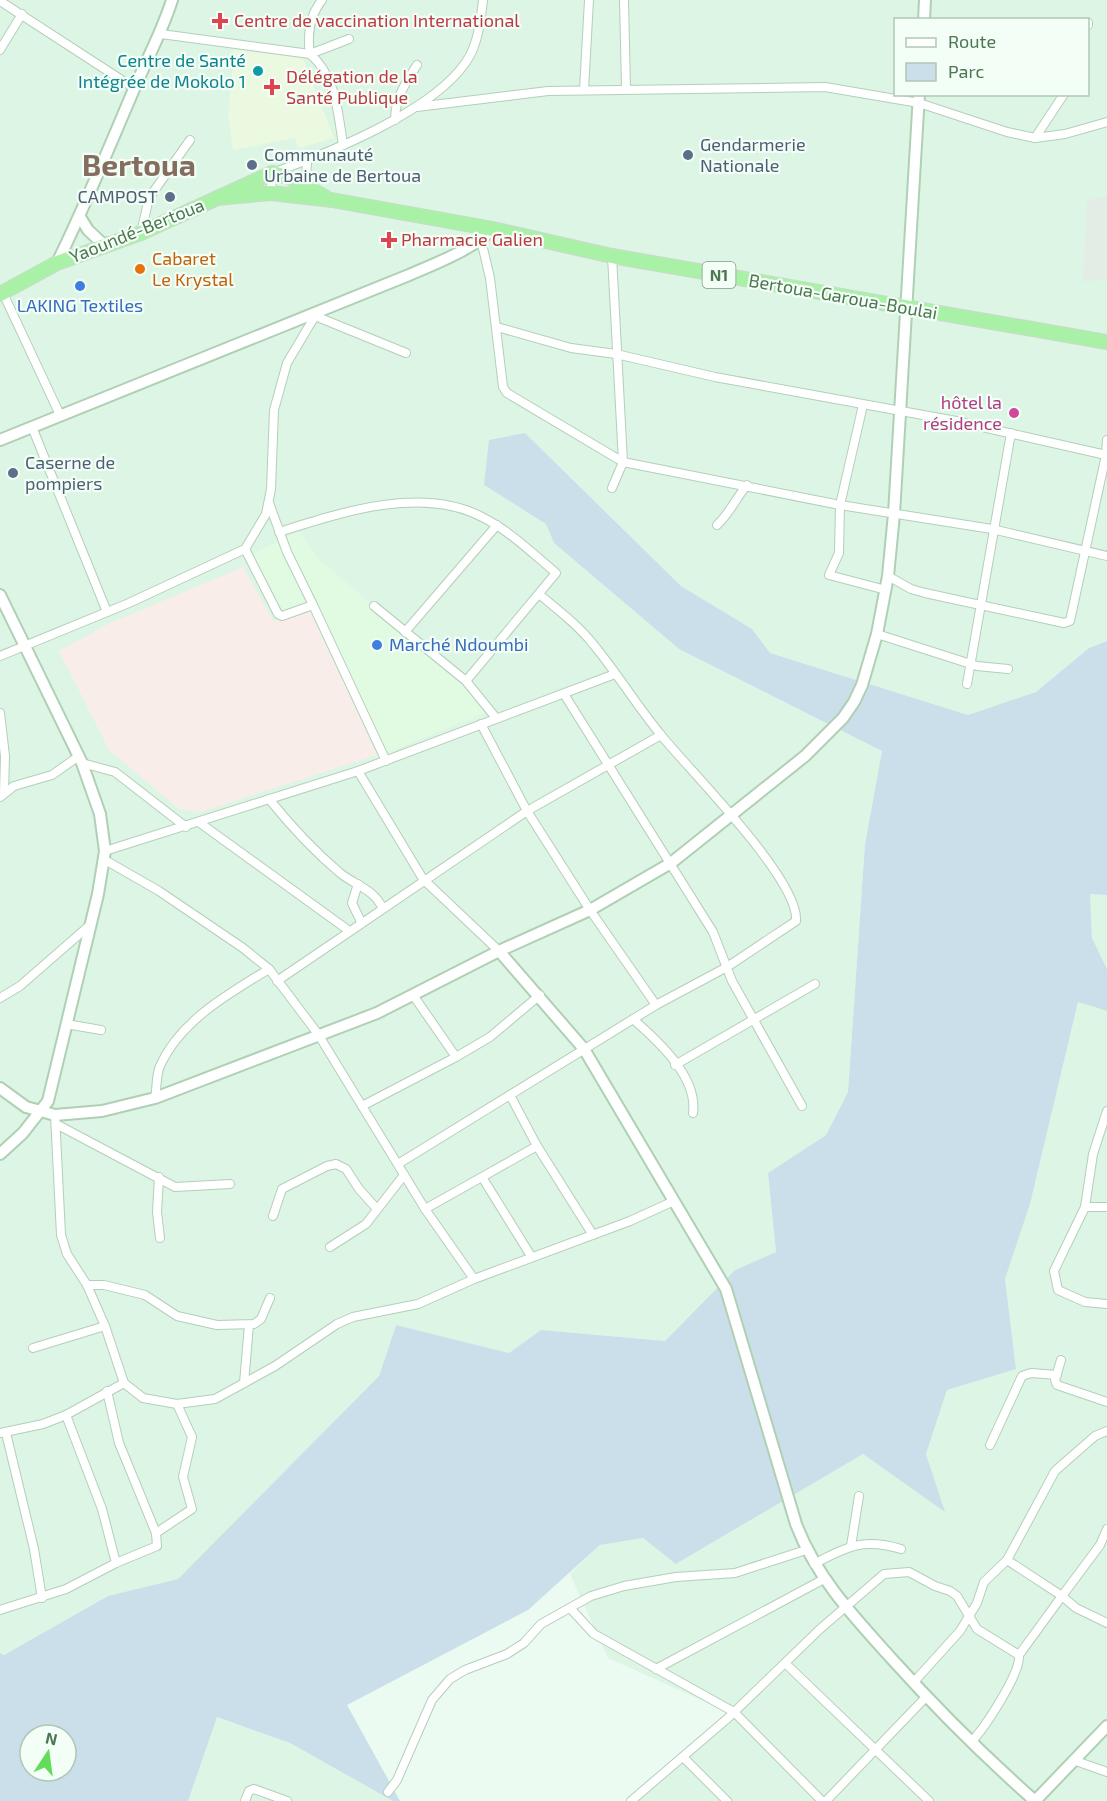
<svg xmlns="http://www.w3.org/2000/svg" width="1107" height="1801" font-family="'Exo 2',sans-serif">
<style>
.residential{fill:#ddf5e4;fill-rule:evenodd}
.commercial{fill:#e0fbe1}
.industrial{fill:#e4ede5}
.education{fill:#f8ede8}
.medical{fill:#eaf9df}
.green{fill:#cadfe9;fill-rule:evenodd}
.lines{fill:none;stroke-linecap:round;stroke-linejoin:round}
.street-casing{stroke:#b4cfb9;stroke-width:10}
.secondary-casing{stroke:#afd0b4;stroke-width:14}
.highway-casing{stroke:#ced8cf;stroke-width:16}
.street{stroke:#fff;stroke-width:8}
.secondary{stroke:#fff;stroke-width:10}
.highway{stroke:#a9f1a7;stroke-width:14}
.health-dot{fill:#e0444e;stroke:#f2fef6;stroke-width:2}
.culture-dot{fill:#0f9aa8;stroke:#f2fef6;stroke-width:2}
.service-dot{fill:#5c6f8a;stroke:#f2fef6;stroke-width:2}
.food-dot{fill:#e8710a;stroke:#f2fef6;stroke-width:2}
.shop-dot{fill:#3f7fe0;stroke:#f2fef6;stroke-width:2}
.hotel-dot{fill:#d1479c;stroke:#f2fef6;stroke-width:2}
.labels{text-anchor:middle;stroke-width:4.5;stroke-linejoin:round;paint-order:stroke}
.shield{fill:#f2fef6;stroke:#809e83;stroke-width:1.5}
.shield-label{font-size:16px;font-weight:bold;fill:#4f7552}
.health-label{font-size:18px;fill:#be3a42;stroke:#f2fef6;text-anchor:start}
.culture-label{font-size:18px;fill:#0d838f;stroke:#f2fef6;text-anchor:end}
.service-label{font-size:18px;fill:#4e5e75;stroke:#f2fef6;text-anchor:start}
.street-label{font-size:18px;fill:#4f7552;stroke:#f2fef6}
.food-label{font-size:18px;fill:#c56008;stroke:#f2fef6;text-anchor:start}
.shop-label{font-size:18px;fill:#366cbe;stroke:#f2fef6}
.hotel-label{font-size:18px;fill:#b23c85;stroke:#f2fef6;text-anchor:end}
.town-label{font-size:30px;font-weight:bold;fill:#846d5e;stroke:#f2fef6}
</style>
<rect width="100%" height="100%" fill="#ebfbf1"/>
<g class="residential">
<path d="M0,0H1107V641L1089,648L1036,692L968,715L770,653L752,629L681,586L525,433L484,485L546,524L554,543L679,649L882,751L865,844L848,1092L826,1135L768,1173L776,1252L735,1270L665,1341L541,1330L509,1353L396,1325L379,1376L178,1579L108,1596L4,1655L0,1653ZM896,20H1088V94H896Z"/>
<path d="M1090,894L1107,895V969L1092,938Z"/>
<path d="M1078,1002L1107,1011V1801H627L728,1712L608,1658L570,1574L600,1545L643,1538L677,1564L863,1454L944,1511L926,1454L947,1390L1016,1368L1005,1279L1030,1204Z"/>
<path d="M216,1717L290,1743L393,1801H188Z"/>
</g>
<path class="commercial" d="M299,531L319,559L455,676L485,713L387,753L316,601L284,613L253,554Z"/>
<path class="industrial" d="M1107,196V279L1083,282L1087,200Z"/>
<path class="education" d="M243,567L274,622L309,609L377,755L201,812L179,809L109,750L59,651L108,624Z"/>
<path class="medical" d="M234,50L303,58L334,138L298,148L295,138L233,150L228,117Z"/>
<path class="green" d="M525,433L681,586L752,629L770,653L968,715L1036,692L1089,648L1107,641V895L1090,894L1092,938L1107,969V1011L1078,1002L1030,1204L1005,1279L1016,1369L947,1390L926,1454L945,1512L863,1454L676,1564L643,1538L600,1545L528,1610L347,1705L400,1801H393L290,1743L217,1717L188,1801H0V1653L4,1655L108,1596L178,1579L379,1376L396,1325L509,1353L541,1330L665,1341L735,1270L776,1252L768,1173L826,1135L848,1092L865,844L882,751L679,649L554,543L546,524L484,485L489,440ZM30,1735H66V1771H30Z"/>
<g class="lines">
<g class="street-casing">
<g id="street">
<path d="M322,0C309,16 307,34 310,54L349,39"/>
<path d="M624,0L626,88"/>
<path d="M0,1L134,88"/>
<path d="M1088,25V23"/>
<path d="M161,34L310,54C336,76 338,113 343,145"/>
<path d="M0,50L22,14"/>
<path d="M584,90L589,0"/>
<path d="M417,107L548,91L825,87L919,103L1007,132L1035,138L1065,134L1107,122"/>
<path d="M395,120C395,98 406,82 417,65"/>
<path d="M1035,138L1064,94"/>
<path d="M306,187L307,159"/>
<path d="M271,193L272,173C329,153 432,112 466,62C478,45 481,19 483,0"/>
<path d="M141,233L149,198L190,140"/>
<path d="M481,240L490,278L503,387L507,393L623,462L840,505L992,529L1107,556"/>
<path d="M612,256L623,462L612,488"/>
<path d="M3,293L60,415"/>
<path d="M315,316L406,353"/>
<path d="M497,327L571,348L616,354L715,377L956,421L1106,455L1107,440"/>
<path d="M863,405L840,505L839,553L829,575L886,590"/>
<path d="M32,427L107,612"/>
<path d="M269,503L287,552L313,605"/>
<path d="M717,525C730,513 736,498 747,485"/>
<path d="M279,532C339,513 422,485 482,517C510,531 532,553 556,573L466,681L496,718"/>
<path d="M245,549L278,614L282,616L313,605L386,761"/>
<path d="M888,576L911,589L925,593L1064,623L1070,621L1106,455"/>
<path d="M374,606L466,681"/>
<path d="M405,632L497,525"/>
<path d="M877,634L977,666L1008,669"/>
<path d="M0,656L129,603L245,549L266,514L271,489L274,410L287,363L315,316L312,314"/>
<path d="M967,684L1011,433"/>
<path d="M564,694L713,932L732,981L802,1106"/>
<path d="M0,713L5,756L4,793"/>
<path d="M481,724L527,811L590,910L656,1005"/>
<path d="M82,763L115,772L186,827"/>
<path d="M358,771L423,879L499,951"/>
<path d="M0,797L14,786L52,775L79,756"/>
<path d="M269,799C290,825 314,851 340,873C355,885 373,889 382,907"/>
<path d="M200,823L348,930"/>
<path d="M105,851L358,771L615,674"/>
<path d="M105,860L159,891L243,948L269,969L318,1034L425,1209L474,1279L630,1221L674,1201"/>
<path d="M358,884L352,903L361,922"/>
<path d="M277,981L527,811L661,735"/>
<path d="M0,998L20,986L90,925"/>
<path d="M633,1019C658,1041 698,1077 693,1113"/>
<path d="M66,1024L101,1030"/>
<path d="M456,1057L490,1037L540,995"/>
<path d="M675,1065L815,984"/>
<path d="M155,1098C157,1088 156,1075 160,1066C180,1021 228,994 269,969"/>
<path d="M362,1106L456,1057L413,995"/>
<path d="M55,1115L61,1235L67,1254L87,1285L105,1326L124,1383L143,1398L177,1404L215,1399L275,1366L337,1324L353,1317L418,1304L474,1279"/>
<path d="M56,1124L175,1187L230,1184"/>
<path d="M537,1146L593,1235"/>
<path d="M398,1164L656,1005L727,967L796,921C800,880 689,770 661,735C637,706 617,673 593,644C578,625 558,610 539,594"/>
<path d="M159,1177L157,1212L160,1238"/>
<path d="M482,1177L537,1146L510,1095"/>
<path d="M1085,1207L1093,1154L1107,1111"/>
<path d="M1107,1207H1085L1054,1271L1058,1290L1085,1302L1107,1304"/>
<path d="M425,1209L482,1177L531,1256"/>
<path d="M273,1216L282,1189L327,1166L336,1164L346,1169L359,1189L377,1209"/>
<path d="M330,1247L366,1224L404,1175"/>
<path d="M87,1285H104L145,1295L177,1316L217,1325L254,1324L261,1319L270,1298"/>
<path d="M33,1348L105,1326"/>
<path d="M1061,1360L1055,1380L1057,1385L1107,1402"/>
<path d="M244,1383L249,1325"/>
<path d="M66,1415L102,1509L116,1563"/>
<path d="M0,1433L43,1424L66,1415L124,1383"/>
<path d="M6,1433L34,1549L42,1598"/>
<path d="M990,1445L1022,1376L1031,1373L1057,1375"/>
<path d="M1107,1529L1100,1545L1062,1596L1076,1608L1107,1623"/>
<path d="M156,1533L192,1509L183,1477L192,1437L177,1404"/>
<path d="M851,1546L859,1496"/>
<path d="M1007,1560L1062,1596L1019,1655"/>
<path d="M814,1564C847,1546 864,1538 901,1549"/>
<path d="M570,1608L594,1634L734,1712L822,1801"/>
<path d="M0,1610L66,1589L116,1563L157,1546L156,1533L119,1443L107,1391"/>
<path d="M786,1664L929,1801"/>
<path d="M656,1669L824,1579"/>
<path d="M913,1683L960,1631L977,1603L984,1582L1007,1560L1055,1471L1095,1436L1107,1431"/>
<path d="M683,1757L727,1801"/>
<path d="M1073,1760L1107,1772"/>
<path d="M388,1792L397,1780L432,1700L450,1679L465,1670L507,1654L524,1643L541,1624L591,1596L624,1586L676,1577L735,1573L806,1550"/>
<path d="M245,1801L249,1791L254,1789L287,1801"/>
<path d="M631,1801L728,1718L820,1629L884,1574L909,1572L935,1586L950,1591L957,1596L977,1629L1019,1655C1021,1673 984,1729 971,1742"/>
<path d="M826,1801L926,1697"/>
</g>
</g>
<g class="secondary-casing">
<g id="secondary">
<path d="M924,20L925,0"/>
<path d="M80,217L88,230L104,245L108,243"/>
<path d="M57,263C85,206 109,148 134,89C147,59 162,32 172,0"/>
<path d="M0,440L409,275C439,262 469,251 493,229"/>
<path d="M0,595L82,763L100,814L105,851L98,894L48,1101L23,1133L0,1154"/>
<path d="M499,951L584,1049L726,1289L796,1524C816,1577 854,1617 891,1658C937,1709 984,1756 1035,1801L1107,1726"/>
<path d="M0,1088L26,1107L55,1115L102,1111L155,1098L377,1013L499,951L590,910L671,863L805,756L843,718L854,702L862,685L877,634L888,576L894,514L919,94"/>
</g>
</g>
<g class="highway-casing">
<g id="highway">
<path d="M217,198L271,193L332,200L493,229L612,256L1107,342"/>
<path d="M0,294L57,263L141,233L272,173L288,177L325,197"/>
</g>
</g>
<use href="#street" class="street"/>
<use href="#secondary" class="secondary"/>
<use href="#highway" class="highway"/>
</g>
<g class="health-dot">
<path d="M217 12h6v6h6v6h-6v6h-6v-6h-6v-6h6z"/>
<path d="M269 78h6v6h6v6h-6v6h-6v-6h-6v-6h6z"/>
<path d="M386 231h6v6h6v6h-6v6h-6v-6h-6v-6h6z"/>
</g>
<circle class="culture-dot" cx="258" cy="71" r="6"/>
<g class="service-dot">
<circle cx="688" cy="155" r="6"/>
<circle cx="252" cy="165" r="6"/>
<circle cx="170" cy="197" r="6"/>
<circle cx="13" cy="473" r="6"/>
</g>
<circle class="food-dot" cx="140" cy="269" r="6"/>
<g class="shop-dot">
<circle cx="80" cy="286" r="6"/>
<circle cx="377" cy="645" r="6"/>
</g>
<circle class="hotel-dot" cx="1014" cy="413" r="6"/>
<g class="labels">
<rect class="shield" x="702.5" y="262" width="33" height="26" rx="4.5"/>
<g class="shield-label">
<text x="719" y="281">N1</text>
</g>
<g class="health-label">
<text x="234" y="27">Centre de vaccination International</text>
<text x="286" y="83">Délégation de la<tspan x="286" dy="21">Santé Publique</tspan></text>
<text x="401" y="246">Pharmacie Galien</text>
</g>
<g class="culture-label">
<text x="246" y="67">Centre de Santé<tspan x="246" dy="21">Intégrée de Mokolo 1</tspan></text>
</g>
<g class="service-label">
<text x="700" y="151">Gendarmerie<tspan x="700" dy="21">Nationale</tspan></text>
<text x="264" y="161">Communauté<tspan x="264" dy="21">Urbaine de Bertoua</tspan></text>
<text x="158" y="203" text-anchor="end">CAMPOST</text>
<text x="25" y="469">Caserne de<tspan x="25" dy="21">pompiers</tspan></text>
</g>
<g class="street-label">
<text transform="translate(137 231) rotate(-22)" y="6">Yaoundé-Bertoua</text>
<text transform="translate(843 297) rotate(10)" y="6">Bertoua-Garoua-Boulai</text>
</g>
<g class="food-label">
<text x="152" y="265">Cabaret<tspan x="152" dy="21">Le Krystal</tspan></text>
</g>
<g class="shop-label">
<text x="80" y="312">LAKING Textiles</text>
<text x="389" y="651" text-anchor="start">Marché Ndoumbi</text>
</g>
<g class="hotel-label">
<text x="1002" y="409">hôtel la<tspan x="1002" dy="21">résidence</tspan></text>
</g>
<g class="town-label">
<text x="139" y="176">Bertoua</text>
</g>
</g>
<rect x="894" y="18" width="195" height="78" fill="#f2fef6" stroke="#b1c7b4" stroke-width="1.5"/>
<rect x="906" y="38" width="30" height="9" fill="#ffffff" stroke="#b1c7b4" stroke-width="1.5"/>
<text x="948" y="48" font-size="18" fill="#4f7552">Route</text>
<rect x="906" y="63" width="30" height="18" fill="#cadfe9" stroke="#b1c7b4" stroke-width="1.5"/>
<text x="948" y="78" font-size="18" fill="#4f7552">Parc</text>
<g transform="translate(48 1753) rotate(13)"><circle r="28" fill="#f2fef6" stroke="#b1c7b4" stroke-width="1.5"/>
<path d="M0-4.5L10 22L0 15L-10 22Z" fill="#62dc5a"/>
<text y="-9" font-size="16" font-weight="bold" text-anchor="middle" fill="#4f7552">N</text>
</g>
</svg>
